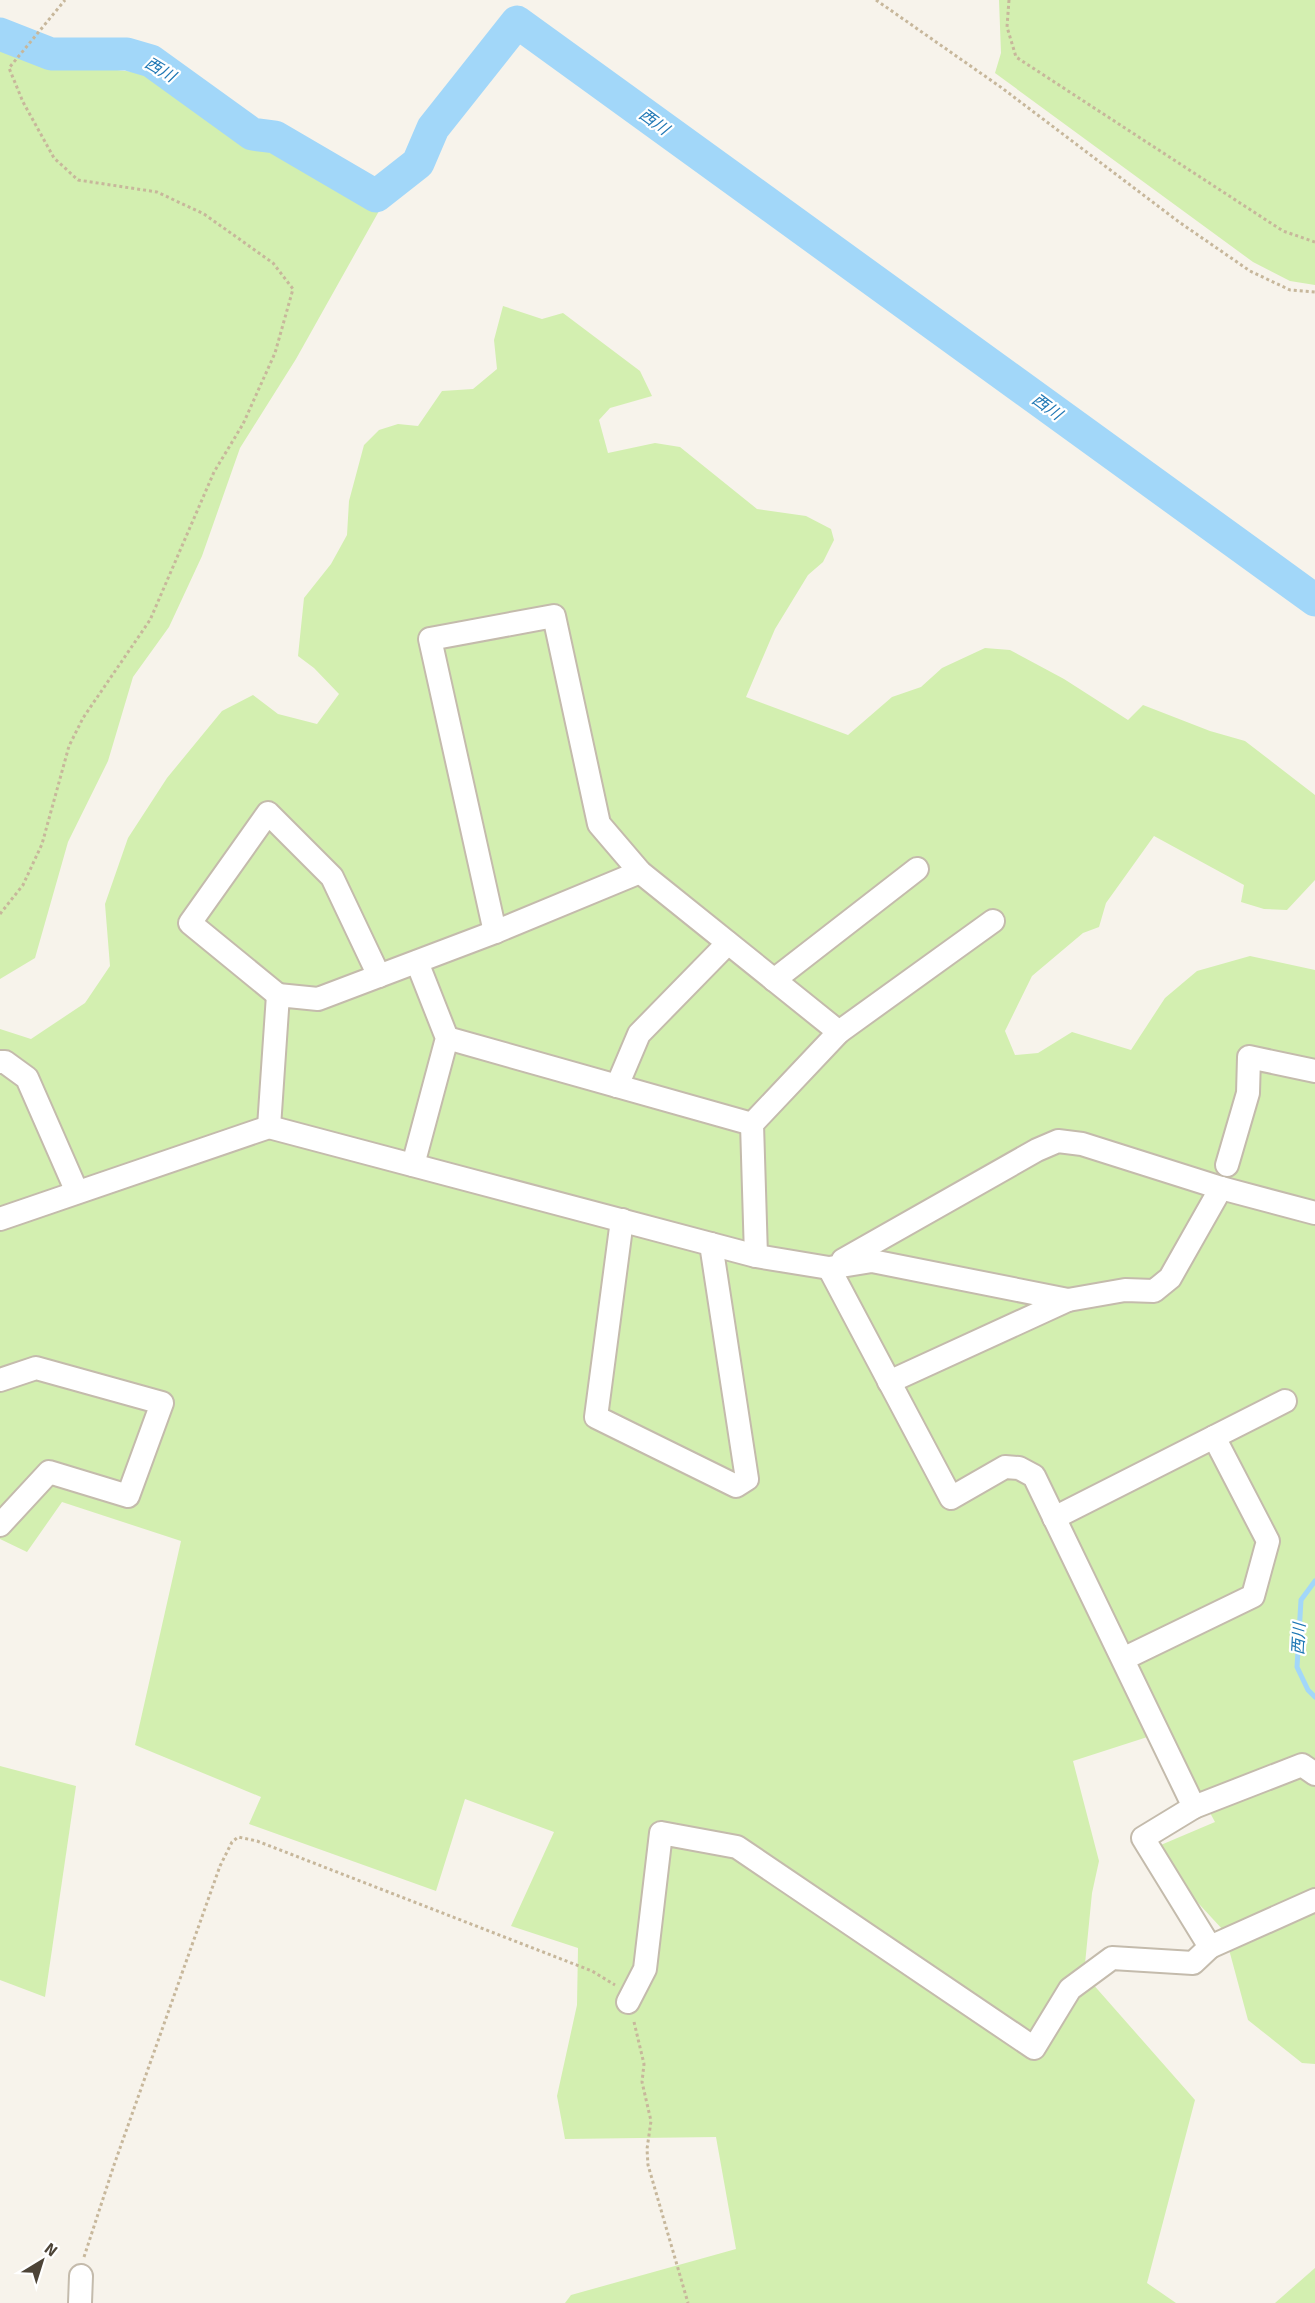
<svg xmlns="http://www.w3.org/2000/svg" width="1315" height="2303" font-family="Signika,'Noto Sans JP',sans-serif">
	<style>
		.green { fill: #d3efb0 }
		.lines { fill: none; stroke-linecap: round; stroke-linejoin: round }
		.stream { stroke: #a2d7f9; stroke-width: 5 }
		.river { stroke: #a2d7f9; stroke-width: 33 }
		.minor-casing { stroke: #c4bbac; stroke-width: 26 }
		.path { stroke: #c7b79b; stroke-width: 3; stroke-dasharray: 3 3; stroke-linecap: butt }
		.minor { stroke: #fff; stroke-width: 22 }
		.labels { text-anchor: middle; dominant-baseline: central; stroke-width: 4.5; stroke-linejoin: round; paint-order: stroke }
		.water-label { font-size: 16px; font-style: italic; fill: #2078b5; stroke: #fff }
	</style>
	<rect width="100%" height="100%" fill="#f7f3eb"/>
	<g class="green">
		<path d="M999,0H1315V285L1290,281L1253,262L995,73L1001,53Z"/>
		<path d="M0,46L39,61L143,73L379,211L296,359L240,448L202,556L169,627L133,677L108,761L68,842L35,958L0,979Z"/>
		<path d="M503,306L542,319L563,313L640,371L652,396L610,408L599,420L608,453L655,443L680,447L757,509L806,516L831,529L834,540L823,562L808,575L775,629L746,697L848,735L892,697L921,687L942,668L985,648L1010,650L1064,679L1128,720L1143,705L1210,731L1245,741L1315,795V880L1287,910L1264,909L1241,902L1244,885L1154,836L1106,903L1099,927L1083,933L1032,976L1005,1031L1015,1055L1038,1053L1072,1032L1131,1050L1165,998L1197,971L1250,956L1315,970V2064L1302,2063L1248,2020L1224,1931L1149,1850L1215,1822L1166,1731L1073,1761L1099,1861L1092,1893L1084,1974L1195,2100L1147,2283L1176,2303H565L571,2295L736,2249L716,2137L565,2139L557,2096L577,2005L578,1948L511,1926L554,1832L465,1799L436,1891L249,1824L261,1797L135,1745L181,1541L62,1502L27,1552L0,1539V1029L31,1039L85,1003L110,966L105,904L128,838L167,778L222,711L253,695L278,714L317,724L339,694L314,668L298,656L304,598L331,564L347,535L349,501L364,445L379,430L398,424L418,426L442,391L473,389L497,369L494,340Z"/>
		<path d="M0,1766L76,1786L45,1997L0,1980Z"/>
		<path d="M1315,2268V2303H1275Z"/>
	</g>
	<g class="lines">
		<path class="stream" d="M1315,1581L1301,1600L1297,1667L1308,1690L1315,1697"/>
		<path class="river" d="M0,34L51,54H127L151,61L252,134L275,137L376,196L418,163L433,128L517,22L1315,600"/>
		<defs>
			<g id="minor">
				<path d="M495,932L430,639L554,616L599,824L640,872L839,1032"/>
				<path d="M774,980L917,869"/>
				<path d="M278,995L190,923L268,813L332,877L379,976"/>
				<path d="M447,1038L752,1124"/>
				<path d="M0,1062H5L27,1078L77,1192"/>
				<path d="M617,1086L639,1034L728,943"/>
				<path d="M269,1127L278,995L318,999L495,932L640,872"/>
				<path d="M413,1165L447,1038L417,962"/>
				<path d="M1227,1165L1248,1093L1249,1057L1315,1071"/>
				<path d="M0,1219L269,1127L756,1256L829,1268L872,1261L1068,1300L1125,1290L1154,1291L1170,1278L1221,1188"/>
				<path d="M622,1220L596,1417L736,1486L747,1479L711,1244"/>
				<path d="M756,1256L752,1124L839,1032L993,921"/>
				<path d="M843,1260L1037,1150L1058,1141L1082,1144L1221,1188L1315,1213"/>
				<path d="M829,1268L951,1498L1005,1467L1019,1468L1034,1476L1194,1807"/>
				<path d="M0,1380L36,1368L162,1403L128,1496L49,1472L0,1525"/>
				<path d="M889,1382L1068,1300"/>
				<path d="M1054,1518L1285,1401"/>
				<path d="M1123,1659L1253,1596L1268,1541L1214,1437"/>
				<path d="M1315,1774L1302,1765L1194,1807L1143,1838L1210,1947L1315,1900"/>
				<path d="M628,2002L645,1969L661,1833L737,1847L1034,2048L1070,1989L1112,1958L1193,1963L1210,1947"/>
				<path d="M80,2303L81,2276"/>
			</g>
		</defs>
		<use href="#minor" class="minor-casing"/>
		<g class="path">
			<path d="M876,0L1002,88L1179,222L1250,271L1290,290L1315,292"/>
			<path d="M1009,0L1007,27L1016,57L1283,231L1315,242"/>
			<path d="M0,914L23,885L42,844L69,746L83,718L150,620L214,472L243,424L275,353L293,289L273,263L204,214L157,192L78,180L54,158L23,102L9,68L65,0"/>
			<path d="M634,2022L644,2064L642,2082L651,2121L647,2149L648,2165L688,2303"/>
			<path d="M84,2257L114,2165L220,1866L232,1842L238,1837L257,1841L592,1971L615,1985"/>
		</g>
		<use href="#minor" class="minor"/>
	</g>
	<g class="labels">
		<g class="water-label">
			<text transform="translate(160 70) rotate(31)">西川</text>
			<text transform="translate(654 122) rotate(36)">西川</text>
			<text transform="translate(1047 407) rotate(36)">西川</text>
			<text transform="translate(1299 1639) rotate(-87)">西川</text>
		</g>
	</g>
	<g transform="translate(42 2261) rotate(38)" stroke="#ffffff" stroke-width="4.5" paint-order="stroke">
	<path d="M0-4.5L10 22L0 15L-10 22Z" fill="#4d4437"/>
	<text y="-9" font-size="16" font-weight="bold" text-anchor="middle" fill="#4d4437">N</text>
	</g>
</svg>
